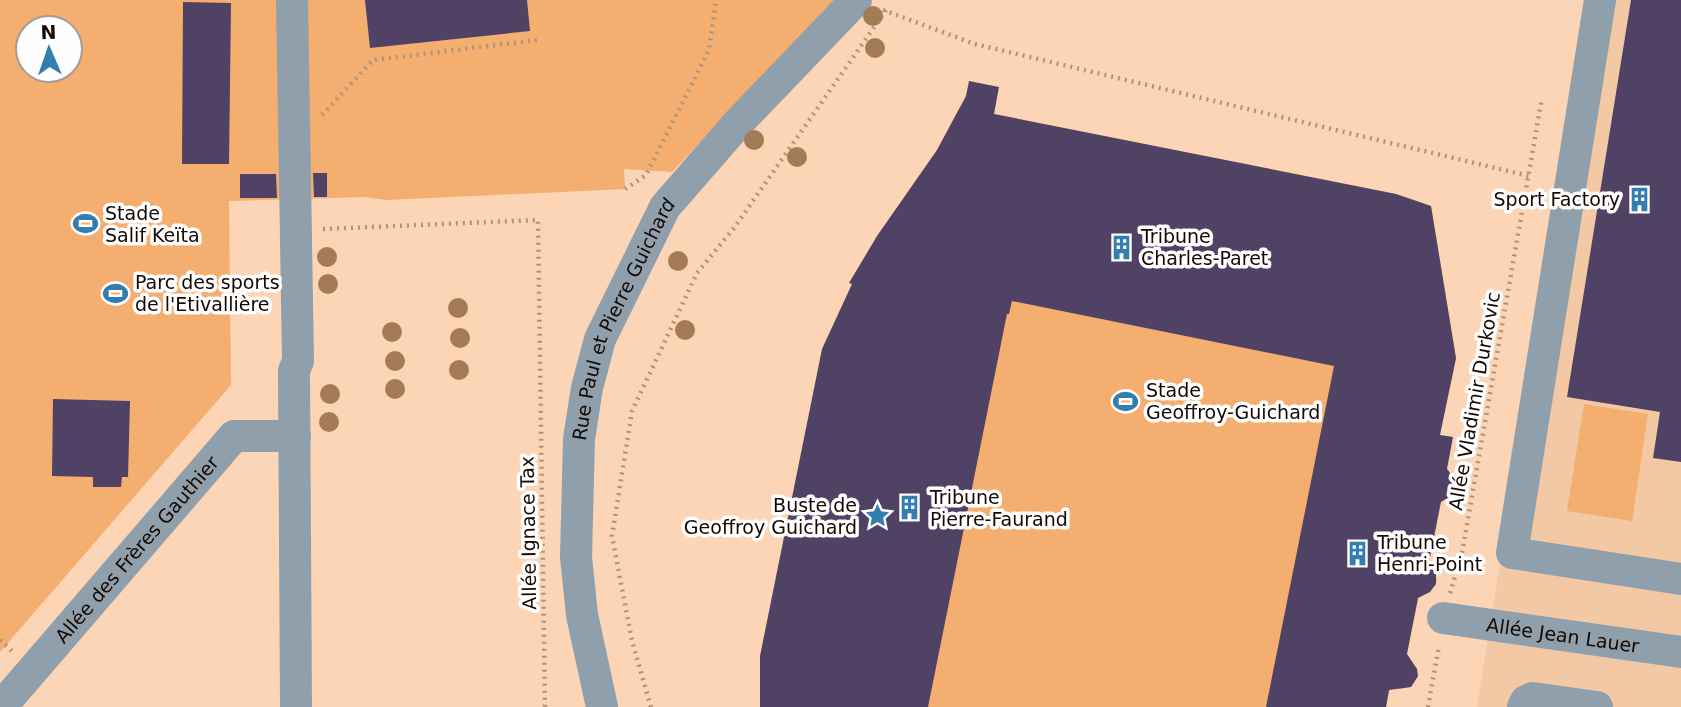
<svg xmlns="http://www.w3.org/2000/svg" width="1681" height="707" font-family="'DejaVu Sans',sans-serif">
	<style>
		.built { fill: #f3c9a5 }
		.green { fill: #f4ae6f; fill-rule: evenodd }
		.building { fill: #504265 }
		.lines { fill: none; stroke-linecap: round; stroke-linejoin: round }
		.path { stroke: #b0937b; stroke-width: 4.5; stroke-dasharray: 2 5; stroke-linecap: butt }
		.minor { stroke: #8f9fac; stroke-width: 32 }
		.tree { fill: #a37c57 }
		.labels { text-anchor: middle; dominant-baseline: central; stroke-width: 7; stroke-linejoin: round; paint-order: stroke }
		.poi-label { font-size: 19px; fill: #140801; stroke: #fefefe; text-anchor: start }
		.street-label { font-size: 19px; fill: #140801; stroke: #fefefe }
	</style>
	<rect width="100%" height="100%" fill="#fbd5b6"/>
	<path class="built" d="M1586,0H1681V707H1477L1567,143Z"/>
	<g class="green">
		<path d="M0,0H836L672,172L624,169L625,189L386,200L365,197L229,201L231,385L0,652ZM28,28H70V70H28Z"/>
		<path d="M960,107L1396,194L1431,206L1456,359L1450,389L1442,387L1433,467C1450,472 1466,480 1449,498L1440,501L1433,544L1419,542L1437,580L1430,592L1419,595L1406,658L1417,668L1418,677L1411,687L1400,689L1390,688L1386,707H760L805,441L823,347L866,255L937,150Z"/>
		<path d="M1584,404L1648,414L1632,521L1567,511Z"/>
	</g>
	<g class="building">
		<path d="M365,0H527L530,31L370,48Z"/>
		<path d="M1631,0H1681V462L1653,458L1660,412L1567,397Z"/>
		<path d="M183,2L231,3L229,164H182Z"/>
		<path d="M969,81L999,87L994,114L1396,194L1431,206L1456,358L1440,435L1453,437L1447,469L1455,479L1456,488L1452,495L1441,502L1429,562L1436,574V584L1430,592L1418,598L1407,654L1417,669L1418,676L1411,687L1389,690L1386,707H1266L1334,366L1012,301L1009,314H1007L928,707H760V656L822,349L852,284L849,283L877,236L937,150L966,96Z"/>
		<path d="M313,173H327V197H314Z"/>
		<path d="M240,174H276L277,198H240Z"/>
		<path d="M53,399L130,401L128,477H122L121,487H93V477L52,476Z"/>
	</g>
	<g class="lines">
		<g class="path">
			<path d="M883,10L975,44L1529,176"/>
			<path d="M322,115L373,60L538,40"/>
			<path d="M625,189L646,175L709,50L716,0"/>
			<path d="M323,229L538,220L545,707"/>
			<path d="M1450,593L1462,553L1542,98"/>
			<path d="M0,640L14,653"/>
			<path d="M651,707L632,641L612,536L632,411L697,273L734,228L886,10"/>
			<path d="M1428,707L1439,646"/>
		</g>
		<g class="minor">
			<path d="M292,0L298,361L294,371L296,707"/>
			<path d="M1600,0L1512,553L1681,579"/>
			<path id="s1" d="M1443,618L1681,652"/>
			<path id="s2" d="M1,707L234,436H295"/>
			<path id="s3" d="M602,707L582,615L576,557L579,439L587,388L600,339L665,207L739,122L856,0"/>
			<path d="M1523,707L1526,701L1533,698L1597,707"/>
		</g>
	</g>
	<g class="tree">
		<circle cx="873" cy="16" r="10"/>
		<circle cx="875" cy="48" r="10"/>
		<circle cx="754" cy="140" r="10"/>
		<circle cx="797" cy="157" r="10"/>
		<circle cx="327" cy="257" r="10"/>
		<circle cx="678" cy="261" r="10"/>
		<circle cx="328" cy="284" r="10"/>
		<circle cx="458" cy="308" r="10"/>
		<circle cx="685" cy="330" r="10"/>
		<circle cx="392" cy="332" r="10"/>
		<circle cx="460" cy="338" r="10"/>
		<circle cx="395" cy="361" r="10"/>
		<circle cx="459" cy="370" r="10"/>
		<circle cx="395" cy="389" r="10"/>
		<circle cx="330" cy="394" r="10"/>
		<circle cx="329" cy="422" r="10"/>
	</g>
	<defs>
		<symbol id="building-bare" viewBox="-9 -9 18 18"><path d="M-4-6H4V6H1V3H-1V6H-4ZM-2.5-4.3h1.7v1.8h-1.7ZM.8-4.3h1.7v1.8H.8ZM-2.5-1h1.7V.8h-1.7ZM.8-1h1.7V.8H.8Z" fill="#337eb1" stroke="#fefefe" stroke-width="2.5" paint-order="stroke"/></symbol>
		<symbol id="stadium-bare" viewBox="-9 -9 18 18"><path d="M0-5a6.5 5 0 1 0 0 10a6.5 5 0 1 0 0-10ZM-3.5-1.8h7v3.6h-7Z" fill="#337eb1" stroke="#fefefe" stroke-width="2.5" paint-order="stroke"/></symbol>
		<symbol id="sight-bare" viewBox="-9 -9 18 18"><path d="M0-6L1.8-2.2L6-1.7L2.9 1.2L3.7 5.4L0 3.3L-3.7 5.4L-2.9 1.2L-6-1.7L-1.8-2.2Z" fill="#337eb1" stroke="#fefefe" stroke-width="2.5" paint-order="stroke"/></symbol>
	</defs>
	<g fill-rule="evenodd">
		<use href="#building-bare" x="1622" y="182" width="35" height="35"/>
		<use href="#stadium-bare" x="68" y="206" width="35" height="35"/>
		<use href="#building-bare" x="1104" y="230" width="35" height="35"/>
		<use href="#stadium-bare" x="98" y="276" width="35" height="35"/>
		<use href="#stadium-bare" x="1108" y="384" width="35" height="35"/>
		<use href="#building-bare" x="892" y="490" width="35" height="35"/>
		<use href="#sight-bare" x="860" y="498" width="35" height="35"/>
		<use href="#building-bare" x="1340" y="536" width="35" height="35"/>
	</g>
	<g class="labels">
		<g class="poi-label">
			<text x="1620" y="199" text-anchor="end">Sport Factory</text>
			<text x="105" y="213">Stade<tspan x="105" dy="22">Salif Keïta</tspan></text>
			<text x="1141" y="236">Tribune<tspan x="1141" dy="22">Charles-Paret</tspan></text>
			<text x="135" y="282">Parc des sports<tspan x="135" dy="22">de l'Etivallière</tspan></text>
			<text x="1146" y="390">Stade<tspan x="1146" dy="22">Geoffroy-Guichard</tspan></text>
			<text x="930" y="497">Tribune<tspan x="930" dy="22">Pierre-Faurand</tspan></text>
			<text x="857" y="505" text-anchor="end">Buste de<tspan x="857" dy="22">Geoffroy Guichard</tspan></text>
			<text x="1377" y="542">Tribune<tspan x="1377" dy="22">Henri-Point</tspan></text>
		</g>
		<g class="street-label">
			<text stroke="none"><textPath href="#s3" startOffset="399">Rue Paul et Pierre Guichard</textPath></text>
			<text transform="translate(1474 401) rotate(-80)">Allée Vladimir Durkovic</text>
			<text transform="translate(528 533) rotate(-91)">Allée Ignace Tax</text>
			<text stroke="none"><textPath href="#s2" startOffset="208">Allée des Frères Gauthier</textPath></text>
			<text stroke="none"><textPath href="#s1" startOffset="121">Allée Jean Lauer</textPath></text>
		</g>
	</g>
	<g transform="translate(49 49) rotate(358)"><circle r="33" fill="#fefefe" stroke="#a09c99" stroke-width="2"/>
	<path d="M0-5L12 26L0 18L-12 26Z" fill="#337eb1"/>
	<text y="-10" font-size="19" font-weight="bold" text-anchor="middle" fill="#140801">N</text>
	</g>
</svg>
